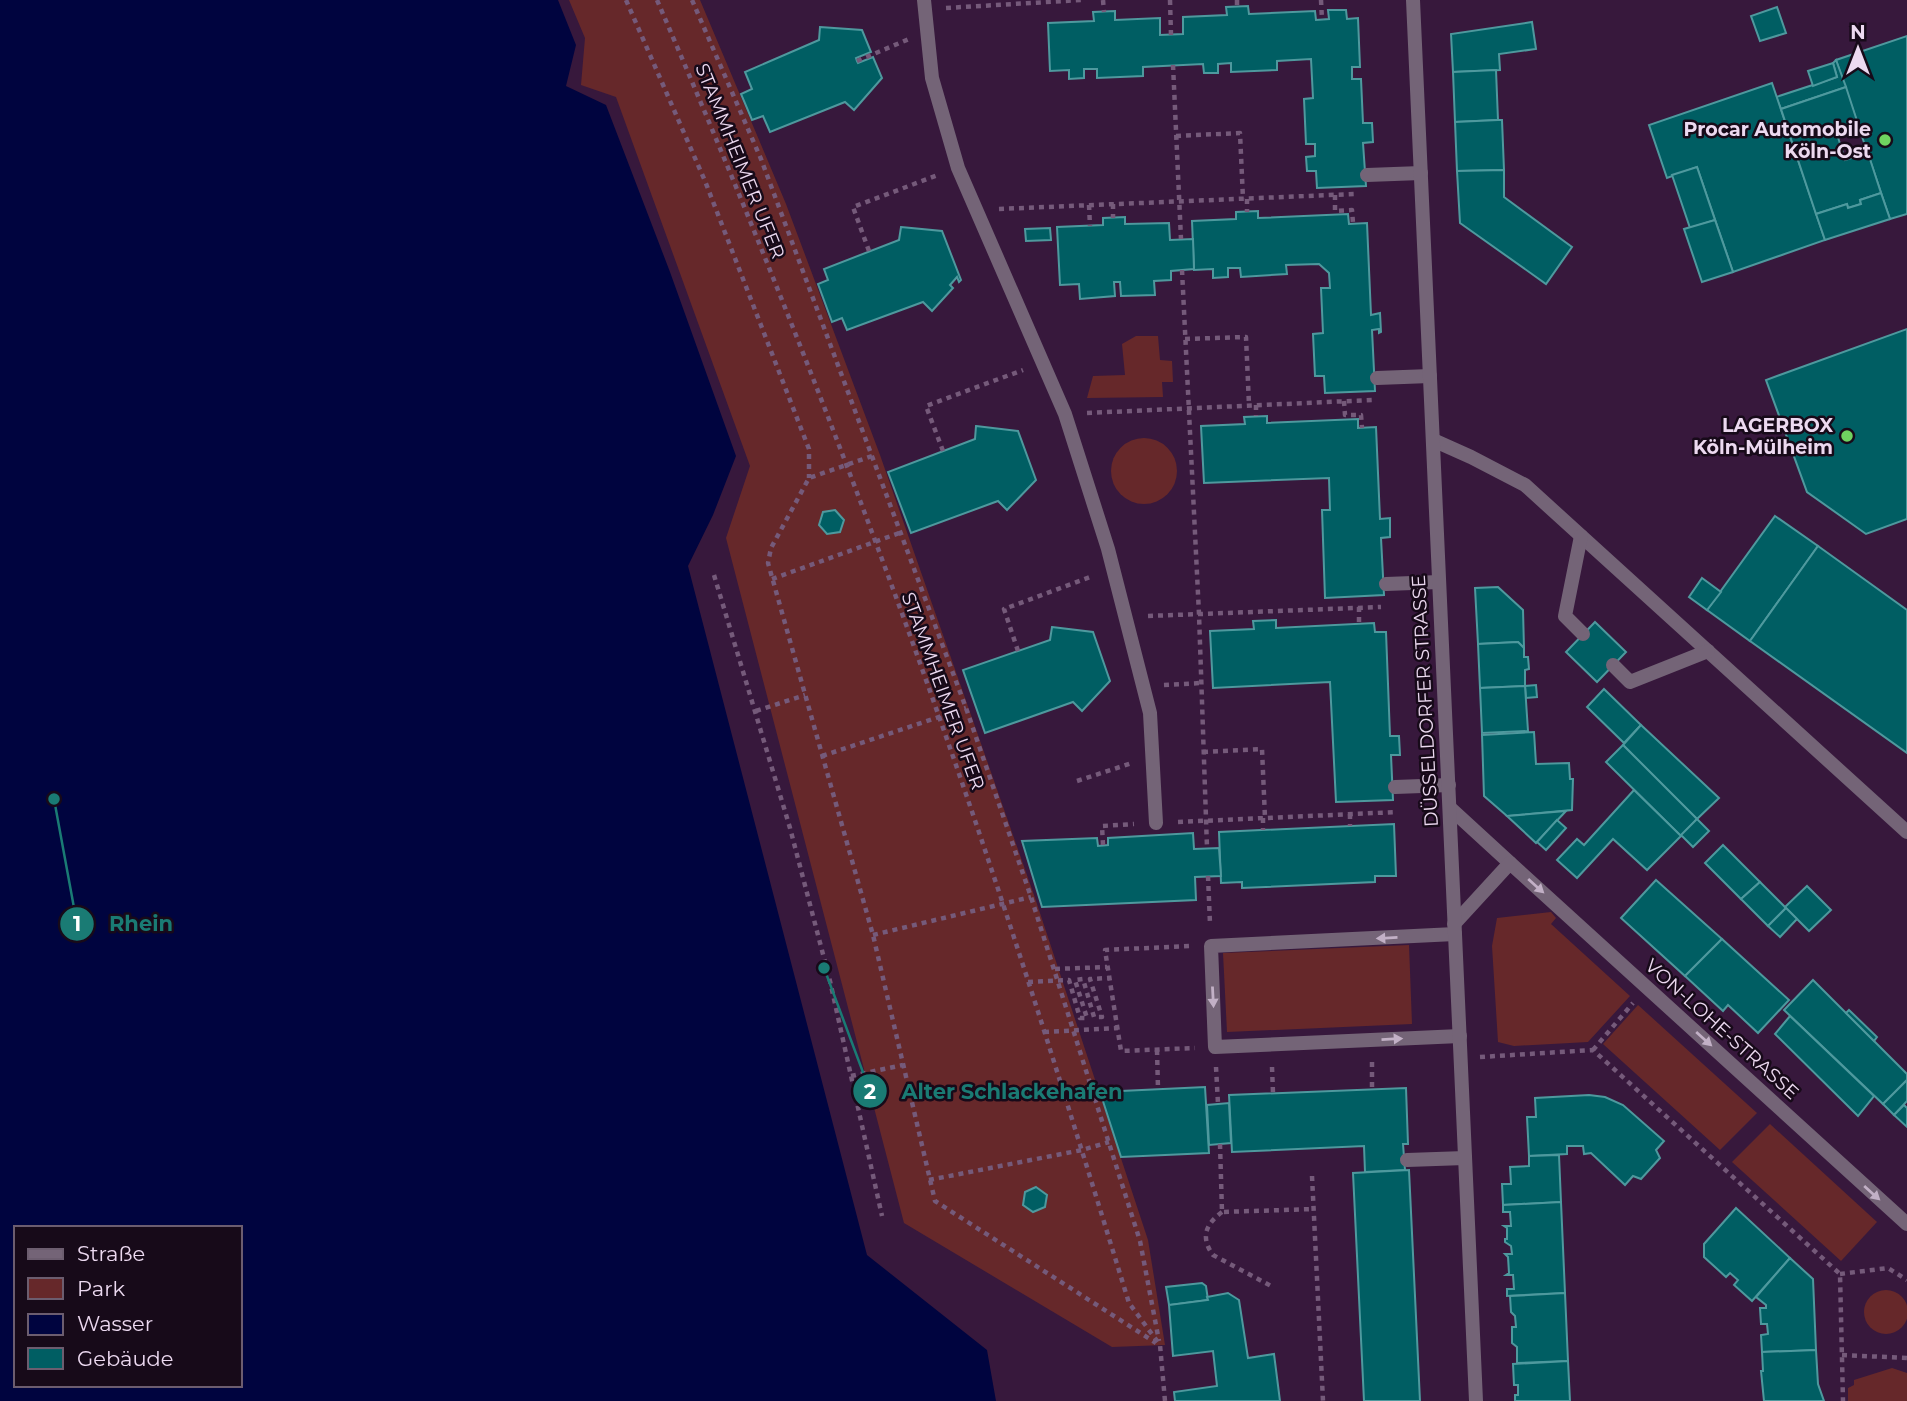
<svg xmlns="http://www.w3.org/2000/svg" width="1907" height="1401" font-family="Montserrat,sans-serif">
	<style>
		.green { fill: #66282a }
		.water { fill: #00043f; fill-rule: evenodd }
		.building { fill: #005e63; stroke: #4e999e; stroke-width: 2 }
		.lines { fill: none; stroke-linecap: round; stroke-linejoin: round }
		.path { stroke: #755a7a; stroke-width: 4.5; stroke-dasharray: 5 5; stroke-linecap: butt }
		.service { stroke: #746477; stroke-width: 14 }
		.minor { stroke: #746477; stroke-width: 14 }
		.tertiary { stroke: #746477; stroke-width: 14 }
		.oneway { fill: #c2b0c6 }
		.poi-dot { fill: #6fd360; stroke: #170a19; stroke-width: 2.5 }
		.labels { text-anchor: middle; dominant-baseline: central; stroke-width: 5; stroke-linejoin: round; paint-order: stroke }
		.poi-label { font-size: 19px; font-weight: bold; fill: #ecd9f0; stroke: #170a19; text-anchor: end }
		.street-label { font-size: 19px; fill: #ecd9f0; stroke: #170a19 }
		.leader { fill: none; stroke: #1a7b74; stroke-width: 2.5 }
		.callout-dot { fill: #1a7b74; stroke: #170a19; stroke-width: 2.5 }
		.mark-label { font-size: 21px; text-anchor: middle; font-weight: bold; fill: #fff }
		.callout-label { font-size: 21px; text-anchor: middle; font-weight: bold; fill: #1a7b74; stroke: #170a19; stroke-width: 5; stroke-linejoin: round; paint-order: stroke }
	</style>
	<rect width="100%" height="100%" fill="#37183c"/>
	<g class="green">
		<path d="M569,0H700L786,204L880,455L1035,898L1148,1240L1165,1345L1112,1347L904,1223L726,538L750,466L616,97L581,85L585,38Z"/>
		<path d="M1136,336H1158L1160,360L1172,361L1173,382H1162L1163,397L1087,398L1093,376L1125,375L1122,344Z"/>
		<circle cx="1144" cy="471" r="33"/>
		<path d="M1551,912L1556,918L1551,924L1630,996L1588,1042L1514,1046L1498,1042L1492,946L1497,918Z"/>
		<path d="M1409,945L1412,1024L1227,1032L1223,953Z"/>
		<path d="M1638,1005L1757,1113L1720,1150L1603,1044Z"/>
		<path d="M1770,1124L1877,1222L1841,1261L1732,1162Z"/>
		<circle cx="1886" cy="1312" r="22"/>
		<path d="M1892,1368L1907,1373V1401H1848V1388L1854,1385V1380Z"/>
	</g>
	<path class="water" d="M0,0H558L576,45L566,86L606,105L670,272L736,456L713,515L688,566L867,1255L987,1350L996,1401H0ZM16,1228H240V1385H16Z"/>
	<g class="building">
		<path d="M1248,6L1249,14L1315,11L1316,20L1329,19L1328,10H1346L1347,19L1358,18L1360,67H1352V79H1361L1363,123H1372L1373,142L1363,143L1366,186L1317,188L1316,171H1307L1306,157L1315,156V144H1306L1304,99L1313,98L1311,59L1277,61V70L1231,72V63L1218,64V73H1204L1203,64L1143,67V76L1097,78V69H1084V78L1069,79V70L1050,71L1048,23L1094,21L1093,12L1115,11V20L1160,18V35L1183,34V17L1227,15L1226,7Z"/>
		<path d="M1777,7L1786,33L1760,41L1751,16Z"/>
		<path d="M1532,22L1536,49L1499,54L1500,70L1453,72L1451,34Z"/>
		<path d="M820,27L862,30L871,52L856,58L857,61L858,63L873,57L882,78L854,110L845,102L770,132L763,116L752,120L741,94L752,89L745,72L819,40Z"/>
		<path d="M1907,36V214L1890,219L1836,60Z"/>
		<path d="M1836,60L1846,87L1781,109L1776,97L1837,77L1833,63Z"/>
		<path d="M1833,63L1837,77L1813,86L1808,71Z"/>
		<path d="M1496,70L1498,120L1455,122L1453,72Z"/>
		<path d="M1772,83L1825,240L1733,272L1697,167L1667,178L1649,125Z"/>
		<path d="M1846,87L1859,127L1837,134L1845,160L1868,153L1881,193L1860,200L1861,204L1848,208L1847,204L1816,214L1781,109Z"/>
		<path d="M1498,120H1502L1504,170L1457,171L1455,122Z"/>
		<path d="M1697,167L1715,220L1690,228L1672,175Z"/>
		<path d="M1504,170V197L1572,247L1546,284L1460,223L1457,171Z"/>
		<path d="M1881,193L1890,219L1825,240L1816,214L1847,204L1848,208L1861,204L1860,200Z"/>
		<path d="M1258,211V218L1348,214L1349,224L1367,223L1371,315L1380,313L1381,332L1379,333V329L1372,330L1375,391L1325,393L1324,376H1315L1313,334L1323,333L1321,288H1330L1329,273L1319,264L1286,265L1287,274L1241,277L1240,268H1228V277L1213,278V269L1194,270L1192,221L1236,219V212Z"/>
		<path d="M1125,217V224L1169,223L1170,240L1193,239L1194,269L1171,271V280L1154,281L1155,295L1121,296L1120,282H1114L1115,296L1080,299L1079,284L1060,285L1057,227L1103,225V218Z"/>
		<path d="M1715,220L1733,272L1702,282L1684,229Z"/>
		<path d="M901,227L942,231L961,280L959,282L957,277L950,285L953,288L932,311L923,302L847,330L842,318L832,322L818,284L828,280L824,269L899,240Z"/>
		<path d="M1050,228L1051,240L1026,241L1025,229Z"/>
		<path d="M1907,329V519L1866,534L1807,492L1766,380Z"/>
		<path d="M1267,416V423L1358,419V428L1376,427L1380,519L1390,518V537L1381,538L1384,595L1325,598L1322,510H1330L1329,478L1204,483L1201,426L1245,424L1244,417Z"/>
		<path d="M976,426L1018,431L1036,480L1007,510L998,501L911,533L888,472L975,439Z"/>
		<path d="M835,510L844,520L840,532L827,534L819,525L823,512Z"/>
		<path d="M1775,516L1818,546L1750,641L1707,610Z"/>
		<path d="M1818,546L1907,610V753L1750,641Z"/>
		<path d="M1702,578L1721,592L1707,610L1689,597Z"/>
		<path d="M1498,587L1523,610L1524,648L1518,642L1478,644L1475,588Z"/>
		<path d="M1276,620V628L1374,623L1375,632H1386L1390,736H1399L1400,755H1391L1393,800L1336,802L1330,682L1213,688L1210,631L1254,629L1253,621Z"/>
		<path d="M1595,622L1626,652L1597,682L1566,652Z"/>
		<path d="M1052,627L1093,632L1110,681L1082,711L1073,702L985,733L963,670L1050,640Z"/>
		<path d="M1518,642L1524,648V657H1528L1529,669L1525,670V686L1480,688L1478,644Z"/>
		<path d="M1536,685L1537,697L1526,698L1525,686Z"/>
		<path d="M1525,686L1528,731L1482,733L1480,688Z"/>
		<path d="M1604,689L1641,725L1624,743L1587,707Z"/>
		<path d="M1641,725L1719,798L1697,819L1623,745Z"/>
		<path d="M1534,732L1536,764L1569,763L1570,779H1573L1572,810L1507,816L1484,796L1482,735Z"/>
		<path d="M1623,745L1697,819L1681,836L1606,762Z"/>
		<path d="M1634,790L1681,836L1647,870L1613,839L1577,878L1557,860L1577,839L1584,845Z"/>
		<path d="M1566,811L1536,843L1507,816Z"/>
		<path d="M1697,819L1709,831L1693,847L1681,835Z"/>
		<path d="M1557,820L1566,828L1546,850L1537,842Z"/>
		<path d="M1394,824L1396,876H1375V882L1242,888V882L1221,883L1219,832Z"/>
		<path d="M1193,833L1194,849L1219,848L1221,876L1195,877L1196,900L1042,907L1022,841L1097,838L1098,846L1108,845V838Z"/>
		<path d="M1723,845L1760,882L1741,899L1705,863Z"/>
		<path d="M1656,880L1722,939L1685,976L1621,918Z"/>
		<path d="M1760,882L1786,908L1768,926L1741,899Z"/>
		<path d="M1807,886L1831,910L1809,931L1785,907Z"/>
		<path d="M1786,908L1797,919L1780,937L1768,926Z"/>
		<path d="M1722,939L1789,1000L1758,1033L1728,1005L1723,1011L1685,976Z"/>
		<path d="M1813,980L1907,1074V1080L1883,1104L1784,1010Z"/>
		<path d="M1849,1010L1877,1037L1874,1041L1846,1013Z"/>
		<path d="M1790,1016L1874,1096L1858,1116L1775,1034Z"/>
		<path d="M1907,1080V1101L1894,1115L1883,1104Z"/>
		<path d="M1205,1087L1209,1153L1121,1157L1100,1092Z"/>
		<path d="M1406,1088L1408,1144H1403L1405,1170L1365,1172L1364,1146L1232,1152L1229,1095Z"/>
		<path d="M1589,1095L1605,1097L1623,1105L1664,1141L1656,1150L1660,1158L1641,1179L1633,1176L1625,1185L1591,1153L1584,1154L1583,1146H1567V1154L1529,1156L1527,1117H1536L1535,1098Z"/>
		<path d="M1229,1103L1231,1143L1209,1145L1207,1105Z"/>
		<path d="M1904,1105L1907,1108V1127L1894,1115Z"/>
		<path d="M1559,1155L1561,1202L1503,1205L1502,1184H1511L1510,1167L1529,1166V1156Z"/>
		<path d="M1409,1170L1420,1401H1364L1353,1173Z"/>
		<path d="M1036,1187L1047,1195L1045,1207L1033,1212L1023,1205L1025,1192Z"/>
		<path d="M1561,1202L1565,1293L1507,1296V1289H1514L1513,1275H1506L1509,1273L1508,1257L1505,1254H1512L1511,1246L1505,1242V1239H1507V1228L1504,1226H1511L1510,1212H1503V1205Z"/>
		<path d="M1736,1208L1790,1258L1752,1301L1734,1285L1738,1280L1730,1273L1726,1277L1704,1257V1244Z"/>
		<path d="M1790,1258L1813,1279L1816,1350L1762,1352L1761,1335L1768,1334L1767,1324H1761L1760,1308H1766V1305L1756,1297Z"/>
		<path d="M1202,1283L1206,1286L1208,1300L1169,1305L1166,1287Z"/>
		<path d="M1228,1293L1239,1300L1248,1358L1274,1354L1280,1401H1175L1174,1392L1217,1386L1213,1351L1173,1356L1169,1305L1208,1300L1207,1297Z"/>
		<path d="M1565,1293L1568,1361L1517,1363V1347L1512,1343V1327H1516L1515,1316L1511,1312L1510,1296Z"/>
		<path d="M1816,1350L1818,1384L1824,1401H1764L1761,1371H1763L1762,1352Z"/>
		<path d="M1568,1361L1570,1401H1515V1395H1518V1385H1514L1513,1364Z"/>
	</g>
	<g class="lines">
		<g class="path">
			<path d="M626,0L705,181L809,449V478"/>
			<path d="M657,0C785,296 902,598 1003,904C1047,1037 1088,1170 1129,1303L1160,1345L1165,1401"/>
			<path d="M692,0L761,159L966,708L1031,897L1140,1241L1159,1341"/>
			<path d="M1103,0L1104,12"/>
			<path d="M1170,0L1171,35"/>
			<path d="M1237,0V7"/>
			<path d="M1321,0L1322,20"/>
			<path d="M946,8L1081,0"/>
			<path d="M857,61L909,39"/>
			<path d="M1173,65L1181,239"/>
			<path d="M1176,136L1240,133L1243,199"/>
			<path d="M1335,195V211L1352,210L1353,223"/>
			<path d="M1247,199V212"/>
			<path d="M1113,204V218"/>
			<path d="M1089,205L1090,226"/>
			<path d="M999,209L1354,194"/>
			<path d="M869,251L853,207L938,175"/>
			<path d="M1182,270L1199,614L1207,848"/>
			<path d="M1185,339L1246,337L1249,405"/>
			<path d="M1344,401L1345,415H1361L1362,428"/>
			<path d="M1256,405V416"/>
			<path d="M1087,413L1372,400"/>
			<path d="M943,451L926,406L1023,370"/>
			<path d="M872,456L809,478L771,548L768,563L873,935L935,1201L1156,1343"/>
			<path d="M714,575L790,828L830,981L882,1216"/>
			<path d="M772,579L902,532"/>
			<path d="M1359,607V623"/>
			<path d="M1148,616L1381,607"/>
			<path d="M1018,651L1004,609L1093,576"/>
			<path d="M1164,685L1201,683"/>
			<path d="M756,711L805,695"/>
			<path d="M1203,752L1262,749L1265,818"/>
			<path d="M822,756L966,708"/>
			<path d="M1077,781L1132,763"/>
			<path d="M1350,814V826"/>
			<path d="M1263,818V830"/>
			<path d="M1178,822L1397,812"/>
			<path d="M1103,845L1102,826L1134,824"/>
			<path d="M1208,876L1210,924"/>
			<path d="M873,935L1031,897"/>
			<path d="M1189,946L1105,950L1121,1051L1195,1048"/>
			<path d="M1055,969L1107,967"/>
			<path d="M1028,982L1069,980L1080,1018H1087L1075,980L1083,979L1094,1017H1102L1090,979L1109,978"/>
			<path d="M1044,1032L1118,1028"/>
			<path d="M1157,1050L1158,1089"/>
			<path d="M1593,1050L1633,1003"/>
			<path d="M1480,1057L1593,1050L1840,1274L1843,1401"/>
			<path d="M1372,1062V1089"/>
			<path d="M1216,1067L1218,1104"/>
			<path d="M1272,1067L1273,1093"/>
			<path d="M851,1076L903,1065"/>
			<path d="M1220,1144L1222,1212L1314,1209"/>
			<path d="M1312,1176L1323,1401"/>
			<path d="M929,1180L1082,1150L1109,1142"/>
			<path d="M1222,1212C1206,1224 1200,1237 1213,1255L1273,1287"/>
			<path d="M1840,1274L1888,1268L1907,1280"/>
			<path d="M1842,1355L1907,1358"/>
		</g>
		<g class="service">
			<path d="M924,0L932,78L958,168L1065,414L1108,549L1150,713L1156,823"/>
			<path d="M1367,175L1421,173"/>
			<path d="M1377,378L1430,376"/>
			<path d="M1433,440L1471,457L1525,485L1907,832"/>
			<path d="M1581,536L1565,616L1583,634"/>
			<path d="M1386,584L1439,582"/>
			<path d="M1613,665L1630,682L1708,651"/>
			<path d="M1395,787L1449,785"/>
			<path d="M1407,1160L1465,1158"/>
		</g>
		<g class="minor">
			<path d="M1450,808L1510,863"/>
			<path d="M1454,924L1510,863L1907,1224"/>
			<path d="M1455,934L1211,946L1215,1047L1460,1036"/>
		</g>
		<path class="tertiary" d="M1413,0L1476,1401"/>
	</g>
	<defs><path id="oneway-solid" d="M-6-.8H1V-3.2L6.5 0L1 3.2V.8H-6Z" transform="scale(1.75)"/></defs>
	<g class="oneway">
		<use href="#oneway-solid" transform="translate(1536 886) rotate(42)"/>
		<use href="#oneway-solid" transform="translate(1387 938) rotate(177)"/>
		<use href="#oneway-solid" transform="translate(1213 997) rotate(87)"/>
		<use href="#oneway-solid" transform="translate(1392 1039) rotate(-3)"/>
		<use href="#oneway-solid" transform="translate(1704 1039) rotate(42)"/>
		<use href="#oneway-solid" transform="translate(1872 1193) rotate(42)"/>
	</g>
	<g class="poi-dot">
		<circle cx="1885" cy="140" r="7"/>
		<circle cx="1847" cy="436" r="7"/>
	</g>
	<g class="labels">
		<g class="poi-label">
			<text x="1871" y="129">Procar Automobile<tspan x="1871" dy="22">Köln-Ost</tspan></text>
			<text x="1833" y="425">LAGERBOX<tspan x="1833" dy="22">Köln-Mülheim</tspan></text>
		</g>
		<g class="street-label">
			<text transform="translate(740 161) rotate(68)">STAMMHEIMER UFER</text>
			<text transform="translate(943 691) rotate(70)">STAMMHEIMER UFER</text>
			<text transform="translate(1425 701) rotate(-93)">DÜSSELDORFER STRASSE</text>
			<text transform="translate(1722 1029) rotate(42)">VON-LOHE-STRASSE</text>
		</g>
	</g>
	<path class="leader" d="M54 799L77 924M824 968L870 1091"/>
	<g class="callout-dot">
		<circle cx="54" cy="799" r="7"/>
		<circle cx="824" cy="968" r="7"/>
		<circle cx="77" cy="924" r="18"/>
		<circle cx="870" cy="1091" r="18"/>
	</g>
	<g class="mark-label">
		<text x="77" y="931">1</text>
		<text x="870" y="1099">2</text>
	</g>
	<g class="callout-label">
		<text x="141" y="931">Rhein</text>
		<text x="1012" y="1099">Alter Schlackehafen</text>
	</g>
	<rect x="14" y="1226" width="228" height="161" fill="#170a19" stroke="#6c5d6f" stroke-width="2"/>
	<rect x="28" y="1249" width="35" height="10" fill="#746477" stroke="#6c5d6f" stroke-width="2"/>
	<text x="77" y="1261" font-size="21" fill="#ecd9f0">Straße</text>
	<rect x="28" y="1278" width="35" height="21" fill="#66282a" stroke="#6c5d6f" stroke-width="2"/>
	<text x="77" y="1296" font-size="21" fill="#ecd9f0">Park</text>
	<rect x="28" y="1314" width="35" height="21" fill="#00043f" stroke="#6c5d6f" stroke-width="2"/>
	<text x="77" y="1331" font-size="21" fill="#ecd9f0">Wasser</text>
	<rect x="28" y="1348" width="35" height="21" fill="#005e63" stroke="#6c5d6f" stroke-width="2"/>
	<text x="77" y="1366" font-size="21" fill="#ecd9f0">Gebäude</text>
	<g transform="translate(1858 49)" stroke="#170a19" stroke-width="5" paint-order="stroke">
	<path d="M0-5L12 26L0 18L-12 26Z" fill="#ecd9f0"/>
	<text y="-10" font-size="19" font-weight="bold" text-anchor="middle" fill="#ecd9f0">N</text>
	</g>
</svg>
